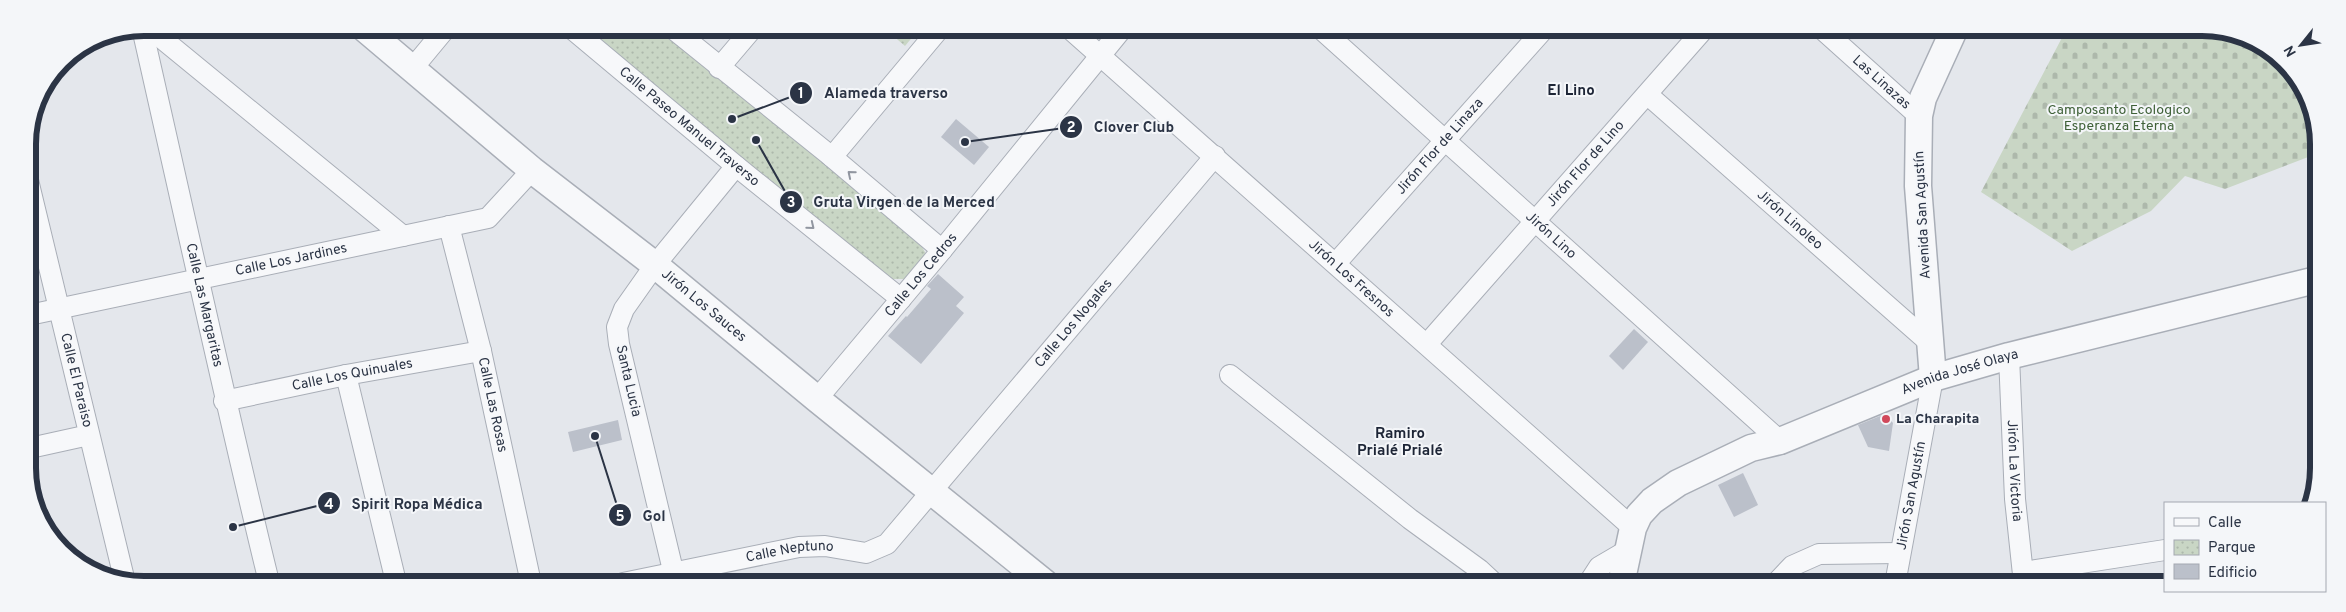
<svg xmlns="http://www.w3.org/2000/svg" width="2346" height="612" font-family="Overpass,sans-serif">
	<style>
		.cemetery { fill: url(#cemetery-stones) }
		.park { fill: url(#park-dots) }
		.building { fill: #bbc0ca }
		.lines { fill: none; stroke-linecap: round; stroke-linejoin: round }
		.minor-casing { stroke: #a9aeb7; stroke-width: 22 }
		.tertiary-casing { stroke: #a9aeb7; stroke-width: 29 }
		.minor { stroke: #f7f8fa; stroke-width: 20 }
		.tertiary { stroke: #f7f8fa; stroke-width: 26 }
		.oneway { stroke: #9196a0 }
		.poi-dot { fill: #d1495b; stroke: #f4f6f9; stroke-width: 2 }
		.labels { text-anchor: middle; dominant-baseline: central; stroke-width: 4; stroke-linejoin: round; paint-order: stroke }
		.street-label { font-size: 14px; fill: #2b3445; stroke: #f4f6f9 }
		.park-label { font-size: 14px; fill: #3f6138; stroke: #f4f6f9 }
		.poi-label { font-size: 14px; font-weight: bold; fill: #2b3445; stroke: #f4f6f9; text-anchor: start }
		.neighbourhood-label { font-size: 15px; font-weight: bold; fill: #1d2536; stroke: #f4f6f9 }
		.rim { fill: none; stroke: #2b3445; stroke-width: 6 }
		.leader { fill: none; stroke: #2b3445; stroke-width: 2 }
		.callout-dot { fill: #2b3445; stroke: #f4f6f9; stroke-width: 2 }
		.mark-label { font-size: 15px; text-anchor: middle; font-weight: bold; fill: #fff }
		.callout-label { font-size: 15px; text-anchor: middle; font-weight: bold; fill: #2b3445; stroke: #f4f6f9; stroke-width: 4; stroke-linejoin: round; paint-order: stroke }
	</style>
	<defs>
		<pattern id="cemetery-stones" width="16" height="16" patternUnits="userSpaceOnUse" patternTransform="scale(1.25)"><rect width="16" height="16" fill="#c9d6c5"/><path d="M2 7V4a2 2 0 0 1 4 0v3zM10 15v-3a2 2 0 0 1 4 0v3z" fill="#adb8ab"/></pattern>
		<pattern id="park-dots" width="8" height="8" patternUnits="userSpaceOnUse" patternTransform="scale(1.25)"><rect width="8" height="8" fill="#c9d6c5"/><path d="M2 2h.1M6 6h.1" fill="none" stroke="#adb8ab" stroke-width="1.8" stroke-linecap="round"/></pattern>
	</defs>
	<rect width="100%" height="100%" fill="#e4e7ec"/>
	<path class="cemetery" d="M2066,30H2225L2285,62L2316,122V154L2225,189L2185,176L2151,211L2072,251L1981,192Z"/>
	<g class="park">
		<path d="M582,28H662L917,238L926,254L906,279H887Z"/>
		<path d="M884,28H920L905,46Z"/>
	</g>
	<g class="building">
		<path d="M956,119L989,147L974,165L941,137Z"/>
		<path d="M938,274L964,297L956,306L964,313L921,364L888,336L906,316L907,317L931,289L927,286Z"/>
		<path d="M1634,329L1648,342L1623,370L1609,356Z"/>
		<path d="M1885,414L1893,423L1889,451L1868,447L1858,425Z"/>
		<path d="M618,420L622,440L573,452L568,432Z"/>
		<path d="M1743,473L1758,505L1734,517L1718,485Z"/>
	</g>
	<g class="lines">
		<defs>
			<g id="minor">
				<path id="s1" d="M142,28C184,213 224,398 269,582"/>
				<path d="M149,28L403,236"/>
				<path id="s2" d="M571,28L736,166L901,299"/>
				<path d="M672,28L832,157L942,250"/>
				<path id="s3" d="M1070,29L1633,528"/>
				<path id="s4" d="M1321,29L1780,441"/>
				<path id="s5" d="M1822,29L1919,116"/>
				<path d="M719,68L753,28"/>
				<path d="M412,69L446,28"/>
				<path id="s6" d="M1648,95L1931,344"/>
				<path d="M832,157L940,28"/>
				<path id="s7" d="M28,180L125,582"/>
				<path id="s8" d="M449,226L481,351L531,583"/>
				<path id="s9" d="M1336,263L1544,29"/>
				<path id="s10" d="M29,315L488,218L532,170"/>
				<path id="s11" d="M1427,344L1704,29"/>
				<path id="s12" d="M2009,356L2015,499L2024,584"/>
				<path d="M346,375L396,582"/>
				<path d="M1230,375L1410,519L1480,570L1495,584"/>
				<path id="s13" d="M817,399L942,250L1122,29"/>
				<path id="s14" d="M224,401L346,375L481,351"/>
				<path d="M30,448L89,435"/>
				<path d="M2023,572L2165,550"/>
				<path id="s15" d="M623,583L799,547L825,546L866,553L887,544L1215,156"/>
				<path d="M676,583L619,344L617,327L624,309L655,265L736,166"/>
				<path d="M1588,584L1599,567L1628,550"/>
				<path d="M1775,584L1792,566L1819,554L1899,553"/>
				<path id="s16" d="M1895,584L1933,378"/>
			</g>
			<g id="tertiary">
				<path id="s17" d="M364,28L532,170L655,265L817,399L1045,583"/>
				<path d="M1933,378L1918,186L1919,116L1923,98L1954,30"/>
				<path id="s18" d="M1621,584L1633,528L1639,515L1652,501L1678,483L1751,448L1780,441L1933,378L2009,356L2316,280"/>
			</g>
		</defs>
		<use href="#minor" class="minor-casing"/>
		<use href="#tertiary" class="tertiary-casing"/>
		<use href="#minor" class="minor"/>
		<use href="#tertiary" class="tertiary"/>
	</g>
	<defs><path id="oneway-chevron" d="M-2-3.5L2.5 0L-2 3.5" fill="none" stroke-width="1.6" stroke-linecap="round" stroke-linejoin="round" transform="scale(1.25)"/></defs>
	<g class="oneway">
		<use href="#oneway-chevron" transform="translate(851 174) rotate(-140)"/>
		<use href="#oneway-chevron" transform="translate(811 226) rotate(39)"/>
	</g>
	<circle class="poi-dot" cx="1886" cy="419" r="5"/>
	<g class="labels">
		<g class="street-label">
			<text stroke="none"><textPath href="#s5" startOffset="80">Las Linazas</textPath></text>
			<text stroke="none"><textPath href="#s2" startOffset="154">Calle Paseo Manuel Traverso</textPath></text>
			<text stroke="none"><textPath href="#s9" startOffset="156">Jirón Flor de Linaza</textPath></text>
			<text stroke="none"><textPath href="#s11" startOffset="240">Jirón Flor de Lino</textPath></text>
			<text transform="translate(1923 215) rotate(-93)">Avenida San Agustín</text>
			<text stroke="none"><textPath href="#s6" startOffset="189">Jirón Linoleo</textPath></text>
			<text stroke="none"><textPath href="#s4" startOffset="309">Jirón Lino</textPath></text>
			<text stroke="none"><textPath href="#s10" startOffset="268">Calle Los Jardines</textPath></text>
			<text stroke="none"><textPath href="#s13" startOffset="162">Calle Los Cedros</textPath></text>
			<text stroke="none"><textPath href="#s3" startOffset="376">Jirón Los Fresnos</textPath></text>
			<text stroke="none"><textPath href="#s1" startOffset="284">Calle Las Margaritas</textPath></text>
			<text stroke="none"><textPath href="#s17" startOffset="439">Jirón Los Sauces</textPath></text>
			<text stroke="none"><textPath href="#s15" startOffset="559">Calle Los Nogales</textPath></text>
			<text stroke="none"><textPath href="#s18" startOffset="426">Avenida José Olaya</textPath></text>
			<text stroke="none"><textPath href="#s14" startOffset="131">Calle Los Quinuales</textPath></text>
			<text stroke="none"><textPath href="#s7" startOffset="206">Calle El Paraiso</textPath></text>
			<text transform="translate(628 381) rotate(77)">Santa Lucia</text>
			<text stroke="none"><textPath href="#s8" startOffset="184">Calle Las Rosas</textPath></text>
			<text stroke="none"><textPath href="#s12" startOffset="115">Jirón La Victoria</textPath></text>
			<text stroke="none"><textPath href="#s16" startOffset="90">Jirón San Agustín</textPath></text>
			<text stroke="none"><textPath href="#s15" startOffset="170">Calle Neptuno</textPath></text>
		</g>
		<g class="park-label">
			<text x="2119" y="110">Camposanto Ecologico<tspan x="2119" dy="16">Esperanza Eterna</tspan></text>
		</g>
		<g class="poi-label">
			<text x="1896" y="419">La Charapita</text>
		</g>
		<g class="neighbourhood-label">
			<text x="1571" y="91">El Lino</text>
			<text x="1400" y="434">Ramiro<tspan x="1400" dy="17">Prialé Prialé</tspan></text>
		</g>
	</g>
	<path d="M0 0H2346V612H0ZM144 36H2202A108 108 0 0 1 2310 144V468A108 108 0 0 1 2202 576H144A108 108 0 0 1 36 468V144A108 108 0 0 1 144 36Z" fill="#f4f6f9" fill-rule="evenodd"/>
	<path class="rim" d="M144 36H2202A108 108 0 0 1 2310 144V468A108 108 0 0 1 2202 576H144A108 108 0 0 1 36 468V144A108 108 0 0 1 144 36Z"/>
	<path class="leader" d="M732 119L801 93M965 142L1071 127M756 140L791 202M233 527L329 503M595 436L620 515"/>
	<g class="callout-dot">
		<circle cx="732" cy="119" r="5"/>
		<circle cx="965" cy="142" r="5"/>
		<circle cx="756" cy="140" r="5"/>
		<circle cx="233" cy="527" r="5"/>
		<circle cx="595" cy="436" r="5"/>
		<circle cx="801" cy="93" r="12"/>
		<circle cx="1071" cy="127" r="12"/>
		<circle cx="791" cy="202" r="12"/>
		<circle cx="329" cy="503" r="12"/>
		<circle cx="620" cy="515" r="12"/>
	</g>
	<g class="mark-label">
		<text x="801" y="98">1</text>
		<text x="1071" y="132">2</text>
		<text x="791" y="207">3</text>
		<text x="329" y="509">4</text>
		<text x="620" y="521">5</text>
	</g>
	<g class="callout-label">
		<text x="886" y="98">Alameda traverso</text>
		<text x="1134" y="132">Clover Club</text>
		<text x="904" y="207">Gruta Virgen de la Merced</text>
		<text x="417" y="509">Spirit Ropa Médica</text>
		<text x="654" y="521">Gol</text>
	</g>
	<rect x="2164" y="502" width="162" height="90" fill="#f4f6f9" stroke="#a4a8b1"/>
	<rect x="2174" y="518" width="25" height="8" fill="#f7f8fa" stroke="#a4a8b1"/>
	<text x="2208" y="527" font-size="15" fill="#2b3445">Calle</text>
	<rect x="2174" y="540" width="25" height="15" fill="url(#park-dots)" stroke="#a4a8b1"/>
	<text x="2208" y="552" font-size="15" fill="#2b3445">Parque</text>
	<rect x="2174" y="564" width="25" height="15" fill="#bbc0ca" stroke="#a4a8b1"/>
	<text x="2208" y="577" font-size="15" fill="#2b3445">Edificio</text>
	<g transform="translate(2301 45) rotate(240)" stroke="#f4f6f9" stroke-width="4" paint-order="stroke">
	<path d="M0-4L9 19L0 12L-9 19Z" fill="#2b3445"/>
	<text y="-8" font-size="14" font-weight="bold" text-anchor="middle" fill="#2b3445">N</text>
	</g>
</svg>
